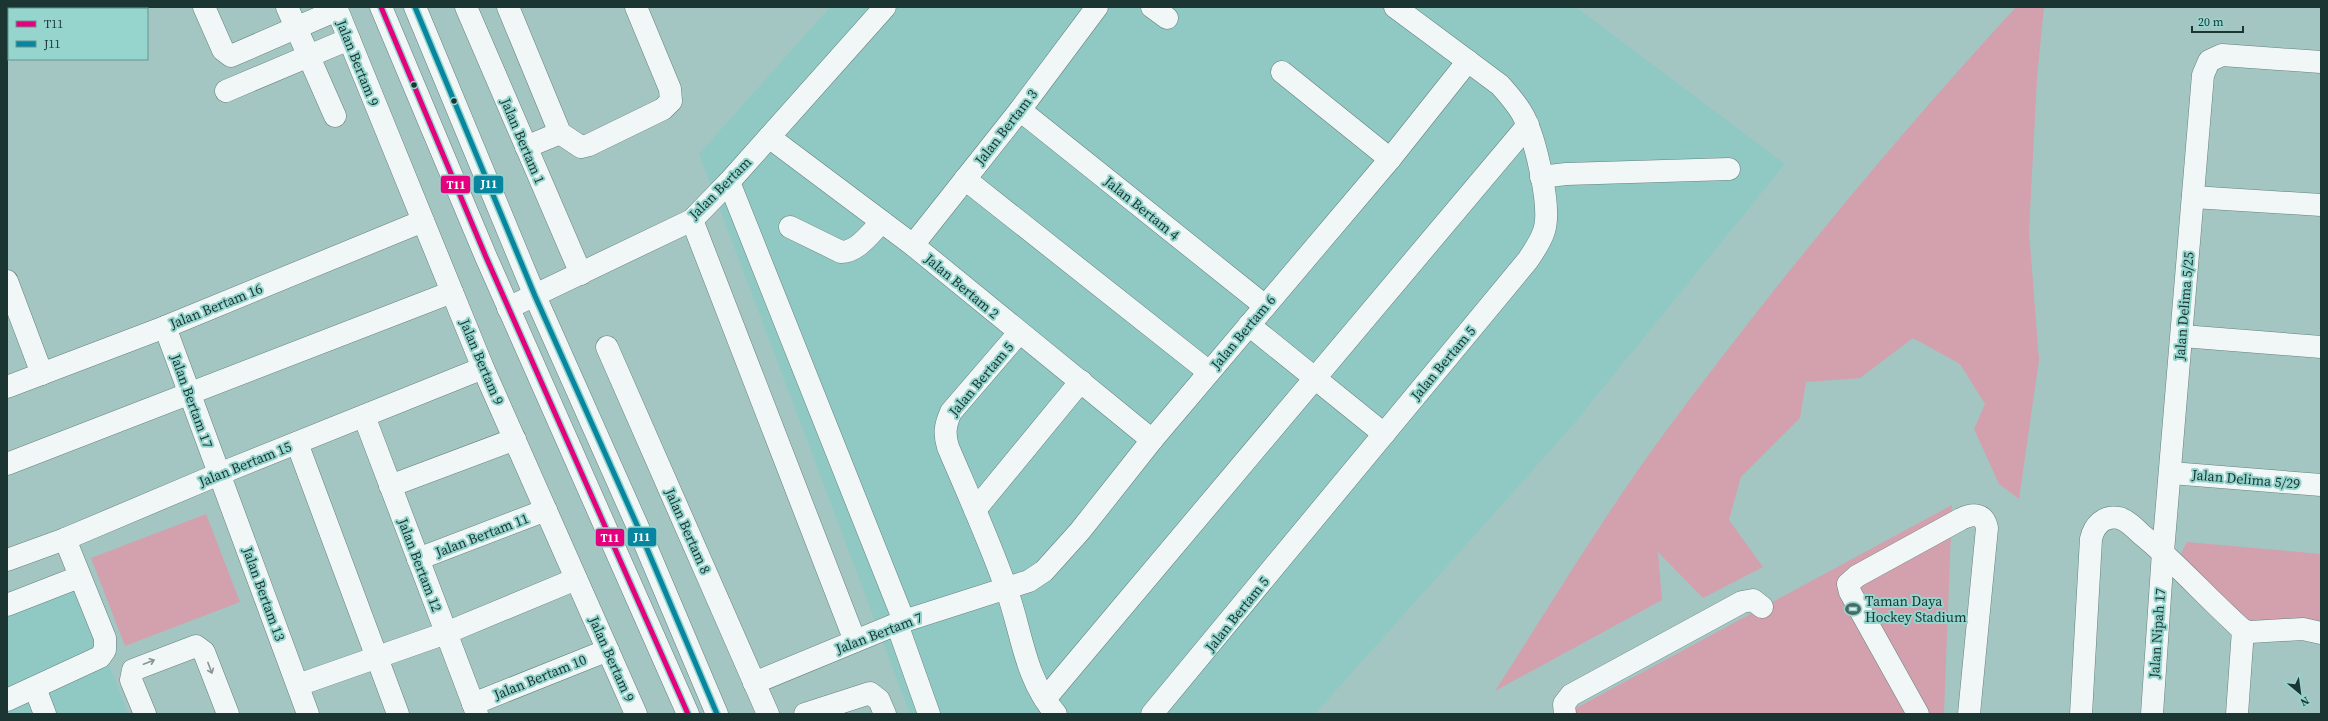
<svg xmlns="http://www.w3.org/2000/svg" width="2328" height="721" font-family="'Source Serif 4',serif">
	<style>
		.built { fill: #90c9c3 }
		.green { fill: #d3a0ad }
		.lines { fill: none; stroke-linecap: round; stroke-linejoin: round }
		.minor-casing { stroke: #64807d; stroke-width: 23 }
		.major-casing { stroke: #64807d; stroke-width: 23 }
		.minor { stroke: #f1f6f6; stroke-width: 22 }
		.major { stroke: #f1f6f6; stroke-width: 22 }
		.bus-1-casing { stroke: #95d5cd; stroke-width: 8 }
		.bus-2-casing { stroke: #95d5cd; stroke-width: 8 }
		.bus-1 { stroke: #e5007d; stroke-width: 5 }
		.bus-2 { stroke: #0886a0; stroke-width: 5 }
		.oneway { stroke: #869694 }
		.bus-dot { fill: #1b3533; stroke: #95d5cd; stroke-width: 1.5 }
		.labels { text-anchor: middle; dominant-baseline: central; stroke-width: 4; stroke-linejoin: round; paint-order: stroke }
		.street-label { font-size: 14px; fill: #1b3533; stroke: #95d5cd }
		.poi-label { font-size: 14px; fill: #1b3533; stroke: #95d5cd; text-anchor: start }
		.line-badge { stroke: #95d5cd; stroke-width: 1.5 }
		.badge-label { font-size: 11px; text-anchor: middle; font-weight: bold; fill: #fff }
	</style>
	<rect width="100%" height="100%" fill="#a4c6c2"/>
	<g class="built">
		<path d="M830,7H1576L1785,164L1573,425L1315,714H910L699,154Z"/>
		<path d="M78,584L128,714H7V611Z"/>
	</g>
	<g class="green">
		<path d="M2016,7H2044L2037,78L2029,231L2039,360L2019,499L1999,484L1974,429L1985,404L1960,364L1913,338L1860,378L1806,382L1800,418L1741,477L1729,520L1763,567L1703,598L1658,552L1662,600L1495,691C1551,604 1604,515 1666,431C1775,284 1892,142 2016,7Z"/>
		<path d="M1952,505L1944,714H1565Z"/>
		<path d="M206,514L240,602L125,646L91,558Z"/>
		<path d="M2187,542L2321,554V624H2246L2180,555Z"/>
	</g>
	<g class="lines">
		<defs>
			<g id="minor">
				<path d="M204,7L223,50L231,56L337,10"/>
				<path d="M287,7L335,116"/>
				<path d="M336,7L483,368L636,714"/>
				<path d="M466,7L581,274"/>
				<path d="M508,7L560,133L581,147L589,145L663,109L671,101L670,89L636,7"/>
				<path d="M1152,7L1167,18"/>
				<path d="M1282,72L1390,159"/>
				<path d="M226,91L349,39"/>
				<path d="M1020,110L1265,306"/>
				<path d="M769,137L913,245L1152,440"/>
				<path d="M526,147L560,133"/>
				<path d="M1541,177L1566,174L1729,169"/>
				<path d="M965,179L1209,372"/>
				<path d="M729,182L904,621"/>
				<path d="M2193,197L2321,205"/>
				<path d="M692,220L855,641"/>
				<path d="M790,227L841,252C858,252 870,233 882,222"/>
				<path d="M913,245L1020,110L1097,7"/>
				<path d="M7,281L42,374"/>
				<path d="M508,308L692,220L729,182L885,7"/>
				<path d="M1249,325L1384,434"/>
				<path d="M165,327L308,714"/>
				<path d="M1019,333L951,412C945,425 944,434 948,447C968,494 989,540 1006,588C1022,631 1024,678 1056,714"/>
				<path d="M2182,336L2321,347"/>
				<path d="M607,347L768,714"/>
				<path d="M7,387L165,327L423,221"/>
				<path d="M364,416L477,714"/>
				<path d="M297,443L398,714"/>
				<path d="M7,464L452,292"/>
				<path d="M2171,473L2321,485"/>
				<path d="M390,486L515,439"/>
				<path d="M975,510L1081,381"/>
				<path d="M418,559L546,510"/>
				<path d="M7,560L65,539L219,474L483,368"/>
				<path d="M7,605L79,577"/>
				<path d="M897,624L929,714"/>
				<path d="M754,683L904,621L1029,581L1044,571L1080,531L1152,440L1390,159L1468,61"/>
				<path d="M298,685L446,633L576,579"/>
				<path d="M35,688L45,714"/>
				<path d="M1045,699L1528,125"/>
				<path d="M7,700L100,657L105,650V638L65,539"/>
				<path d="M473,704L608,650"/>
				<path d="M145,714L131,680L133,670L196,646L204,652L228,714"/>
				<path d="M805,714L870,693L879,700L885,714"/>
				<path d="M1152,714L1528,260C1534,251 1541,241 1544,231C1552,207 1535,139 1524,117C1518,105 1509,95 1500,85L1395,7"/>
				<path d="M1565,714L1564,704L1571,695L1742,602L1753,600L1762,607"/>
				<path d="M1918,714L1850,592L1848,584L1857,576L1961,519C1973,513 1984,513 1987,528L1969,714"/>
				<path d="M2081,714L2091,539C2094,526 2103,515 2119,518C2127,520 2135,528 2141,534C2177,563 2208,599 2243,630L2250,632L2303,629L2321,633"/>
				<path d="M2152,714L2163,552L2203,75L2209,61L2222,55L2321,62"/>
				<path d="M2237,714L2243,630"/>
			</g>
			<g id="major">
				<path d="M381,7L486,257L688,714"/>
				<path d="M415,7L535,296L637,525L717,714"/>
			</g>
		</defs>
		<use href="#minor" class="minor-casing"/>
		<use href="#major" class="major-casing"/>
		<use href="#minor" class="minor"/>
		<use href="#major" class="major"/>
		<defs>
			<path id="bus-1" d="M381,7L486,257L688,714"/>
			<path id="bus-2" d="M415,7L535,296L637,525L717,714"/>
		</defs>
		<use href="#bus-1" class="bus-1-casing"/>
		<use href="#bus-2" class="bus-2-casing"/>
		<use href="#bus-1" class="bus-1"/>
		<use href="#bus-2" class="bus-2"/>
	</g>
	<defs><path id="oneway-shaft" d="M-6 0H5M1.5-3L5.5 0L1.5 3" fill="none" stroke-width="1.6" stroke-linecap="round" stroke-linejoin="round"/></defs>
	<g class="oneway">
		<use href="#oneway-shaft" transform="translate(149 662) rotate(-21)"/>
		<use href="#oneway-shaft" transform="translate(210 668) rotate(69)"/>
	</g>
	<defs>
		<symbol id="stadium-bare" viewBox="-9 -9 18 18"><path d="M0-5a6.5 5 0 1 0 0 10a6.5 5 0 1 0 0-10ZM-3.5-1.8h7v3.6h-7Z" fill="#4b6865" stroke="#95d5cd" stroke-width="2.5" paint-order="stroke"/></symbol>
	</defs>
	<g fill-rule="evenodd">
		<use href="#stadium-bare" x="1842" y="598" width="22" height="22"/>
	</g>
	<g class="bus-dot">
		<circle cx="414" cy="85" r="3.5"/>
		<circle cx="454" cy="101" r="3.5"/>
	</g>
	<g class="labels">
		<g class="street-label">
			<text transform="translate(358 63) rotate(68)">Jalan Bertam 9</text>
			<text transform="translate(1006 127) rotate(-52)">Jalan Bertam 3</text>
			<text transform="translate(523 141) rotate(67)">Jalan Bertam 1</text>
			<text transform="translate(720 188) rotate(-45)">Jalan Bertam</text>
			<text transform="translate(1142 208) rotate(39)">Jalan Bertam 4</text>
			<text transform="translate(962 286) rotate(40)">Jalan Bertam 2</text>
			<text transform="translate(216 306) rotate(-22)">Jalan Bertam 16</text>
			<text transform="translate(2184 306) rotate(-85)">Jalan Delima 5/25</text>
			<text transform="translate(1243 332) rotate(-50)">Jalan Bertam 6</text>
			<text transform="translate(482 362) rotate(67)">Jalan Bertam 9</text>
			<text transform="translate(1443 363) rotate(-50)">Jalan Bertam 5</text>
			<text transform="translate(981 379) rotate(-50)">Jalan Bertam 5</text>
			<text transform="translate(192 401) rotate(70)">Jalan Bertam 17</text>
			<text transform="translate(245 464) rotate(-22)">Jalan Bertam 15</text>
			<text transform="translate(2246 479) rotate(5)">Jalan Delima 5/29</text>
			<text transform="translate(688 531) rotate(66)">Jalan Bertam 8</text>
			<text transform="translate(482 535) rotate(-21)">Jalan Bertam 11</text>
			<text transform="translate(420 565) rotate(69)">Jalan Bertam 12</text>
			<text transform="translate(264 594) rotate(70)">Jalan Bertam 13</text>
			<text transform="translate(1237 614) rotate(-51)">Jalan Bertam 5</text>
			<text transform="translate(879 633) rotate(-21)">Jalan Bertam 7</text>
			<text transform="translate(2157 633) rotate(-86)">Jalan Nipah 17</text>
			<text transform="translate(612 659) rotate(66)">Jalan Bertam 9</text>
			<text transform="translate(540 677) rotate(-22)">Jalan Bertam 10</text>
		</g>
		<g class="poi-label">
			<text x="1865" y="601">Taman Daya<tspan x="1865" dy="16">Hockey Stadium</tspan></text>
		</g>
	</g>
	<g class="line-badge">
		<rect x="473" y="175" width="31" height="19" rx="4" fill="#0886a0"/>
		<rect x="440" y="175" width="31" height="19" rx="4" fill="#e5007d"/>
		<rect x="627" y="527" width="30" height="20" rx="4" fill="#0886a0"/>
		<rect x="595" y="528" width="30" height="19" rx="4" fill="#e5007d"/>
	</g>
	<g class="badge-label">
		<text x="489" y="188">J11</text>
		<text x="456" y="189">T11</text>
		<text x="642" y="541">J11</text>
		<text x="610" y="542">T11</text>
	</g>
	<rect width="2328" height="721" fill="none" stroke="#1b3533" stroke-width="16"/>
	<rect x="8" y="8" width="140" height="52" fill="#95d5cd" stroke="#64958f"/>
	<rect x="16" y="21" width="20" height="6" fill="#e5007d" stroke="#64958f"/>
	<text x="44" y="28" font-size="12" fill="#1b3533">T11</text>
	<rect x="16" y="41" width="20" height="6" fill="#0886a0" stroke="#64958f"/>
	<text x="44" y="48" font-size="12" fill="#1b3533">J11</text>
	<g transform="translate(2300 693) rotate(151)" stroke="#95d5cd" stroke-width="3" paint-order="stroke">
	<path d="M0-3L7 15L0 10L-7 15Z" fill="#1b3533"/>
	<text y="-6" font-size="11" font-weight="bold" text-anchor="middle" fill="#1b3533">N</text>
	</g>
	<path d="M2192 26v6h51v-6" fill="none" stroke="#1b3533" stroke-width="2"/>
	<text x="2198" y="26" font-size="12" fill="#1b3533" stroke="#95d5cd" stroke-width="3" paint-order="stroke">20 m</text>
</svg>
